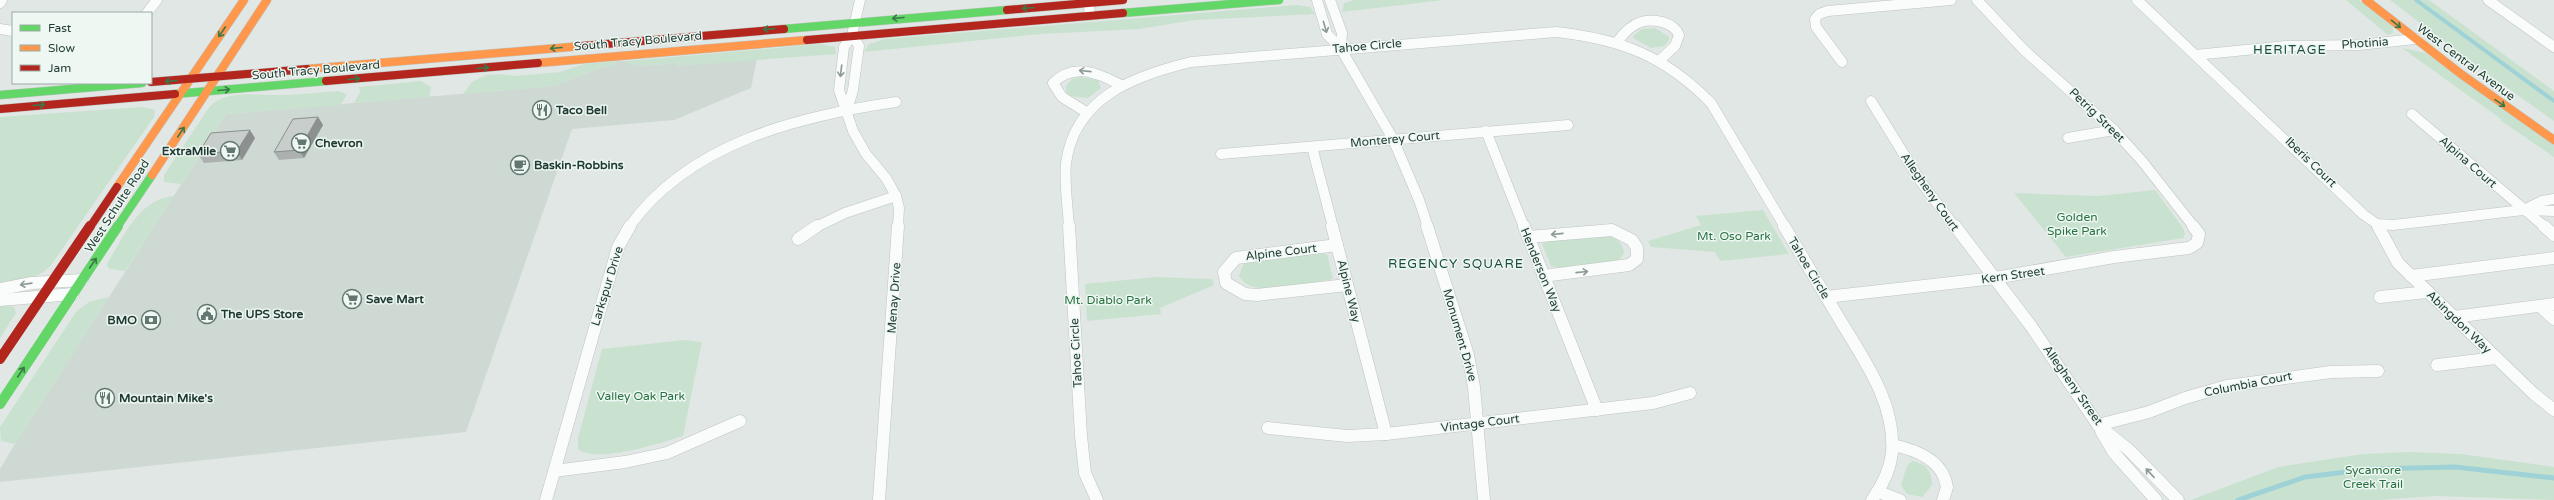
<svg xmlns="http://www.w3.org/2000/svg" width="2554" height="500" font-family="'Varela Round',sans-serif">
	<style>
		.built { fill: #ced9d4 }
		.green { fill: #c9e2cf }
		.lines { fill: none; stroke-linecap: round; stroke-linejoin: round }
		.stream-far1 { stroke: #9fd2d7; stroke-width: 4 }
		.stream { stroke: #9fd2d7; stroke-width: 5 }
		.street-far1-casing { stroke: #bec4c1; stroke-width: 11 }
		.street-casing { stroke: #bec4c1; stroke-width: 13 }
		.fast-far1-casing { stroke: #bdc5c1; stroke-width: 9 }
		.fast-casing { stroke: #bdc5c1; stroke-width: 10 }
		.slow-casing { stroke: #bdc5c1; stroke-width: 9 }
		.jam-far1-casing { stroke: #bdc5c1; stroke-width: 9 }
		.jam-casing { stroke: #bdc5c1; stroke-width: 10 }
		.street-far1 { stroke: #fafbfb; stroke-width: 10 }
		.street { stroke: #fafbfb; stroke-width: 12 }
		.fast-far1 { stroke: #63d668; stroke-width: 8 }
		.fast { stroke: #63d668; stroke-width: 10 }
		.slow { stroke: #ff974d; stroke-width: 8 }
		.jam-far1 { stroke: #b3261e; stroke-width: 8 }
		.jam { stroke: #b3261e; stroke-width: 10 }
		.wall { fill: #acb1af }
		.shaded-wall { fill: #8c908e }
		.building { fill: #c8cecb; stroke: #8c908e }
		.oneway { stroke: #3a7848 }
		.oneway2 { stroke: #8c9a96 }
		.labels { text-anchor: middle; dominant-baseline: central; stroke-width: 3; stroke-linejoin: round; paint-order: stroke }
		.street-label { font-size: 12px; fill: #1f3a32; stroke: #eef7f2 }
		.poi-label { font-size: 12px; font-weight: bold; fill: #1f3a32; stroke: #eef7f2; text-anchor: start }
		.park-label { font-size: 12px; fill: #287241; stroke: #eef7f2 }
		.neighbourhood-label { font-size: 13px; letter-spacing: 1px; fill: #1a4d3e; stroke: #eef7f2 }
	</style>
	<rect width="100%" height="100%" fill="#e1e7e4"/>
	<path class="built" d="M757,59L751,88L674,120L572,129L466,432L0,482V469L15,444L226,114L553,86L602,67L615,65L616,61H628V63L640,66L676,63V66Z"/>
	<g class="green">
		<path d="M1354,0H1444L1342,12L1344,3Z"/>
		<path d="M2346,0H2359L2393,27V33L2388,35Z"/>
		<path d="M2390,0H2429L2554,91V121L2475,65Z"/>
		<path d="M1297,5L1310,7L1315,14L1195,20L1139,29L1041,34L864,52L869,44L885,39Z"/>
		<path d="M1655,28L1669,37V40L1664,46L1651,48L1633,38V36L1642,29Z"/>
		<path d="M820,44L835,47L836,54L676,66V63L640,66L627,64L628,61Z"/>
		<path d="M2402,48L2426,53L2554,145V157L2500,120L2501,119Z"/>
		<path d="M616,61L615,65L602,67L553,86L463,94L472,82L486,75L502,74L516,76L560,72L584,64Z"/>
		<path d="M1080,77L1098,80L1101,88L1088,98L1071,96L1066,92V86L1072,79Z"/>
		<path d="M421,81L431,87L429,97L354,103L360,92L359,87Z"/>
		<path d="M338,91L347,94L341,105L226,114L181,184L164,182V175L208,109C224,88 259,96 282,95C301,95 320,92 338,91Z"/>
		<path d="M142,107L155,110L154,117L51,265C38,280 18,281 0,285V117Z"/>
		<path d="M2155,190L2183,228L2185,234L2183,238L2066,257L2014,193L2098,196Z"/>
		<path d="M174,196L125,271L110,269L107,266L108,262C125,235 139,199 174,196Z"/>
		<path d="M1763,210L1789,254L1720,261L1715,252L1651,247L1648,241L1701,225L1696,216Z"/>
		<path d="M1605,235C1615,238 1623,242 1624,253L1618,261L1562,268L1551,266L1542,244L1551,240Z"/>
		<path d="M1314,253L1327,254L1333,279C1312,282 1252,301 1239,276L1243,265L1250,261Z"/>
		<path d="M1156,277L1212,279L1214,285L1160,308L1161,314L1087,321L1085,284Z"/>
		<path d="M109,297L15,444L1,441L0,427L76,312L89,302Z"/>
		<path d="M0,305L14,307L16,313L0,338Z"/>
		<path d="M684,340L702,342L683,436C662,443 595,464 578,449V438L602,349Z"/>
		<path d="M2410,452L2461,454L2554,467V500L2435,496L2379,500H2191L2278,467L2363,454Z"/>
		<path d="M1912,461C1926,463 1932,472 1932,485L1922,497L1907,494L1901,485L1907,466Z"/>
	</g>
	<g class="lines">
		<path class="stream-far1" d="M2416,0L2554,101"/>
		<path class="stream" d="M2238,500L2305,477L2371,469L2455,467L2554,478"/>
		<defs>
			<g id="street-far1">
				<path d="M860,0L852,35L844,47L839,90L853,131L866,154L886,178L896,196L899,208L898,227"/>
				<path d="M1088,0L1090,15"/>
				<path d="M1317,0L1327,34L1341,49L1393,139L1419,200L1428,227"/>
				<path d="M1330,0L1342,33L1341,49"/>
				<path d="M1977,0L2025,51L2114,130L2142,161L2194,227"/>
				<path d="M2137,0L2364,215L2377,224L2393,225L2523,210L2554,211"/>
				<path d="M2488,0L2554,47"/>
				<path d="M0,3L2,0"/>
				<path d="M147,13L157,0"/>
				<path d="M0,29L13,31"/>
				<path d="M1617,42C1623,34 1631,25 1641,22C1653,18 1674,22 1679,35L1675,46L1661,59"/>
				<path d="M2195,55L2286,46L2359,45L2415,39"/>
				<path d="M1842,62L1816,27L1815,19L1819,14L1828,11L1951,0"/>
				<path d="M1871,101L1921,182L1955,227"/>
				<path d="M847,110L853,90L859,46L852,35"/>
				<path d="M1086,112L1062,97L1053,83C1074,62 1098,73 1121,85"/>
				<path d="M2412,114L2545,227"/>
				<path d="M1486,131L1524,227"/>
				<path d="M2068,138L2114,130"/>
				<path d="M1312,147L1333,227"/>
				<path d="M1221,154L1568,125"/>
				<path d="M2526,209L2542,201L2554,199"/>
				<path d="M2377,224L2379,227"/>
				<path d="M629,227C689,143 799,116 896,102"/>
				<path d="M816,227L845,213L896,196"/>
				<path d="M1069,227C1068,207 1064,183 1066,163C1075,97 1134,76 1191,62L1556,32C1621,39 1665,56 1711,103L1785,227"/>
			</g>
			<g id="street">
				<path d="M1069,226L1081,436L1085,473L1097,500"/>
				<path d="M1332,226L1386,434"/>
				<path d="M1427,226L1468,355L1474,387L1484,500"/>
				<path d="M1524,226L1597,410"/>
				<path d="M1784,226C1802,256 1819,285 1837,315C1862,357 1896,402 1892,453C1890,471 1882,486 1872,500"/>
				<path d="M1955,226L2031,326L2098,425L2129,450L2178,500"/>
				<path d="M2378,226L2398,263L2534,394L2554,410"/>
				<path d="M2544,226L2554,235"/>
				<path d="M1528,237L1612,230L1632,240L1637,248V259L1629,265L1543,276"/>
				<path d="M798,239L817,226"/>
				<path d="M1337,245L1236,258L1224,272L1226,283L1245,294L1257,295L1347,285"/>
				<path d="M2411,276L2554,258"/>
				<path d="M0,289L32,283L82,280"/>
				<path d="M1826,297L1995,278L2114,257L2189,248L2197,243L2199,234L2193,226"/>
				<path d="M2380,297L2427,292"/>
				<path d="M0,300L73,294"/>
				<path d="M2540,306L2554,319"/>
				<path d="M2454,317L2554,304"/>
				<path d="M2437,365L2496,358"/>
				<path d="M2098,425L2149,412L2185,398L2227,386L2331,372L2378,371"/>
				<path d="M1268,428L1347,436L1386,434L1653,403L1690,393"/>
				<path d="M2101,431L2114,453L2156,500"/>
				<path d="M1893,445C1917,450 1943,460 1947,487L1943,500"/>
				<path d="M554,471L625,462L667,453L740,421"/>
				<path d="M1879,492L1900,500"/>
				<path d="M546,500L618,247L630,226"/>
				<path d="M879,500L898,226"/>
			</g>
			<g id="fast-far1">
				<path d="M1123,13L1279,0"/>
				<path d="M784,29L1007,10"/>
				<path d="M175,94L326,81"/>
				<path d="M0,95L142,83"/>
				<path d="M117,227L152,175"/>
			</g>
			<path id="fast" d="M0,404L118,226"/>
			<g id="slow">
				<path d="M2366,0L2461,74L2554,140"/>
				<path d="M538,63L807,40"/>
				<path d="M307,69L582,46"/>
				<path d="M152,175L267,0"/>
				<path d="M117,187L244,0"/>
			</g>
			<g id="jam-far1">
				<path d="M1007,10L1123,0"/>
				<path d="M807,40L1123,13"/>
				<path d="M582,46L784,29"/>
				<path d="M326,81L538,63"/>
				<path d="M151,82L307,69"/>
				<path d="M0,109L175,94"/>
				<path d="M90,227L117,187"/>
			</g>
			<path id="jam" d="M0,359L90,226"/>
		</defs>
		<use href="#street-far1" class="street-far1-casing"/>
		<use href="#street" class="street-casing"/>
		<use href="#fast-far1" class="fast-far1-casing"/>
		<use href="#fast" class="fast-casing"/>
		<use href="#slow" class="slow-casing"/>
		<use href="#jam-far1" class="jam-far1-casing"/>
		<use href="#jam" class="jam-casing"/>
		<use href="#street-far1" class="street-far1"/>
		<use href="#street" class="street"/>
		<use href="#fast-far1" class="fast-far1"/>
		<use href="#fast" class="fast"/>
		<use href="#slow" class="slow"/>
		<use href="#jam-far1" class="jam-far1"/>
		<use href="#jam" class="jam"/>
	</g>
	<g class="wall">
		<path d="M318,117L323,125L304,158L279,160L274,152Z"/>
		<path d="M255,138L242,160L204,163L198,154Z"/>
	</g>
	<g class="shaded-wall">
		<path d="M318,117L323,125L304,158L299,150Z"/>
		<path d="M250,130L255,138L242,160L237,151Z"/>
	</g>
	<g class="building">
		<path d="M318,117L299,150L274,152L293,119Z"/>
		<path d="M250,130L237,151L198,154L211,133Z"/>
	</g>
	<defs><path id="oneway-shaft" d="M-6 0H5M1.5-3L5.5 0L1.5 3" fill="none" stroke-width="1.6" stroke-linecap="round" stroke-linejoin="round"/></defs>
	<g class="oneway">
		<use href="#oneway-shaft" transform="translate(1028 8) rotate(175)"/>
		<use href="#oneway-shaft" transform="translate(898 18) rotate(175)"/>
		<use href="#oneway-shaft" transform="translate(2396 24) rotate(39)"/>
		<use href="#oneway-shaft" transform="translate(769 29) rotate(175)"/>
		<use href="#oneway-shaft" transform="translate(222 32) rotate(124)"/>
		<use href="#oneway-shaft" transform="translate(556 48) rotate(175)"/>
		<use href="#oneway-shaft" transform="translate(483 68) rotate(-5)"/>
		<use href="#oneway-shaft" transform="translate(354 79) rotate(-5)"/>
		<use href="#oneway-shaft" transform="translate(171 81) rotate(175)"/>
		<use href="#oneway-shaft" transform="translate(224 90) rotate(-5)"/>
		<use href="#oneway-shaft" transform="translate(2500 103) rotate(35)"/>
		<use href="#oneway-shaft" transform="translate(39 105) rotate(-5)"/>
		<use href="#oneway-shaft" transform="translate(181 132) rotate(-56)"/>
		<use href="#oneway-shaft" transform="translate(93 263) rotate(-56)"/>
		<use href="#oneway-shaft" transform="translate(21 372) rotate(-57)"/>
	</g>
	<g class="oneway2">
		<use href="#oneway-shaft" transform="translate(1325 27) rotate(74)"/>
		<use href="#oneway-shaft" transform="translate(841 71) rotate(97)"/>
		<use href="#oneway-shaft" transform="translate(1085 71) rotate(-174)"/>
		<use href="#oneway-shaft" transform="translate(1557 234) rotate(174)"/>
		<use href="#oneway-shaft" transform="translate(1582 272) rotate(-6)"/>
		<use href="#oneway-shaft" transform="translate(26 284) rotate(172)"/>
		<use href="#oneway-shaft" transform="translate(2150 473) rotate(-133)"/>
	</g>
	<defs>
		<symbol id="restaurant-ring" viewBox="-11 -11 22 22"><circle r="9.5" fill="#eef7f2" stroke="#637770" stroke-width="1.5"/><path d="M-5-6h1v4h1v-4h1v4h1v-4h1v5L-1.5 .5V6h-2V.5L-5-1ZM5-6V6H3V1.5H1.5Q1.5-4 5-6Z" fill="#637770"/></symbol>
		<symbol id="supermarket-ring" viewBox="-11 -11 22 22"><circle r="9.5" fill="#eef7f2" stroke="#637770" stroke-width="1.5"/><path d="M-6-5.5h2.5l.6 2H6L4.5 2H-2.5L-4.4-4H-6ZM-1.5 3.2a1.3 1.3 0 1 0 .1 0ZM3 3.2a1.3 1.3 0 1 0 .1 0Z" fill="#637770"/></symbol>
		<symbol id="cafe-ring" viewBox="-11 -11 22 22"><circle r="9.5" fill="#eef7f2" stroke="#637770" stroke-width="1.5"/><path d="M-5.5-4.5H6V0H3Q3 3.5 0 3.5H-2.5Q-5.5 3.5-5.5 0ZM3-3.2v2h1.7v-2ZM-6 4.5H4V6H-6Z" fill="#637770"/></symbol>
		<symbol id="civic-ring" viewBox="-11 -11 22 22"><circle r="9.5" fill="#eef7f2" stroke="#637770" stroke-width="1.5"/><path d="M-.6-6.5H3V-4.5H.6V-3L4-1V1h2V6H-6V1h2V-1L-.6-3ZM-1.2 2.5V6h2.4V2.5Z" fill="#637770"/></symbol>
		<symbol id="bank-ring" viewBox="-11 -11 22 22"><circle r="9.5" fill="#eef7f2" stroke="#637770" stroke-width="1.5"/><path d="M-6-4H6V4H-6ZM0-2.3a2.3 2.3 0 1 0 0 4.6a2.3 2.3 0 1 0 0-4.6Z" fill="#637770"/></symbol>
	</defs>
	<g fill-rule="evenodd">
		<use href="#restaurant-ring" x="531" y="99" width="22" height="22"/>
		<use href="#supermarket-ring" x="290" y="132" width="22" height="22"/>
		<use href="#supermarket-ring" x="219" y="140" width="22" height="22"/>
		<use href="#cafe-ring" x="509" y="154" width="22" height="22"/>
		<use href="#supermarket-ring" x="341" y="288" width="22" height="22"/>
		<use href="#civic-ring" x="196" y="303" width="22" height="22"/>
		<use href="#bank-ring" x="140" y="309" width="22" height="22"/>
		<use href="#restaurant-ring" x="94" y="387" width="22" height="22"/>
	</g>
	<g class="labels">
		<g class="street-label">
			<text transform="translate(638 41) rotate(-5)">South Tracy Boulevard</text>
			<text transform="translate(2365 43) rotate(-4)">Photinia</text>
			<text transform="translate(1367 46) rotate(-5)">Tahoe Circle</text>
			<text transform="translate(2466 62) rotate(37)">West Central Avenue</text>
			<text transform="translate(316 70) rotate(-5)">South Tracy Boulevard</text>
			<text transform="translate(2097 115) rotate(44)">Petrig Street</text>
			<text transform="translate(1395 139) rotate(-5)">Monterey Court</text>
			<text transform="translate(2311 162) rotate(44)">Iberis Court</text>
			<text transform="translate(2468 162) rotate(41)">Alpina Court</text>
			<text transform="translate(1930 192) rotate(55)">Allegheny Court</text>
			<text transform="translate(117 206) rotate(-57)">West Schulte Road</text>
			<text transform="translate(1281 252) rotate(-7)">Alpine Court</text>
			<text transform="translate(1809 268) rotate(59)">Tahoe Circle</text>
			<text transform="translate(1541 270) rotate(68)">Henderson Way</text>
			<text transform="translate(2013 275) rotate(-8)">Kern Street</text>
			<text transform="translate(607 286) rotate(-73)">Larkspur Drive</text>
			<text transform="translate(1349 291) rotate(76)">Alpine Way</text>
			<text transform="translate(894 298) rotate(-86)">Menay Drive</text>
			<text transform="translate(2459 322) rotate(44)">Abingdon Way</text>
			<text transform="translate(1460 335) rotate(74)">Monument Drive</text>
			<text transform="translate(1076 353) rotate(-93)">Tahoe Circle</text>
			<text transform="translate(2248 384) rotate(-11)">Columbia Court</text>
			<text transform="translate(2073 385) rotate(55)">Allegheny Street</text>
			<text transform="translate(1480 423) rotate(-7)">Vintage Court</text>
		</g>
		<g class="poi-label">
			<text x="556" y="110">Taco Bell</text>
			<text x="315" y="143">Chevron</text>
			<text x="216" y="151" text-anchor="end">ExtraMile</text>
			<text x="534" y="165">Baskin-Robbins</text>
			<text x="366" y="299">Save Mart</text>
			<text x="221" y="314">The UPS Store</text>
			<text x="137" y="320" text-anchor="end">BMO</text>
			<text x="119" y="398">Mountain Mike's</text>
		</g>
		<g class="park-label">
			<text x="2077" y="217">Golden<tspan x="2077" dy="14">Spike Park</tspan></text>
			<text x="1734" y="236">Mt. Oso Park</text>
			<text x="1108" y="300">Mt. Diablo Park</text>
			<text x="641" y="396">Valley Oak Park</text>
			<text x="2373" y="470">Sycamore<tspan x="2373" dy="14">Creek Trail</tspan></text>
		</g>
		<g class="neighbourhood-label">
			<text x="2290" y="50">HERITAGE</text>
			<text x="1456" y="264">REGENCY SQUARE</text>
		</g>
	</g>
	<rect x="12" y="12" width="140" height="72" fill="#eef7f2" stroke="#9baba5"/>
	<rect x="20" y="25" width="20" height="6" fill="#63d668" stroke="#9baba5"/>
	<text x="48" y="32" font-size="12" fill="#1f3a32">Fast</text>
	<rect x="20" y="45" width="20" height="6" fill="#ff974d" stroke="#9baba5"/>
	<text x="48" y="52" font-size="12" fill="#1f3a32">Slow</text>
	<rect x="20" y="65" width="20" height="6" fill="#b3261e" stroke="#9baba5"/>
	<text x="48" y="72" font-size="12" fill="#1f3a32">Jam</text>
</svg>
